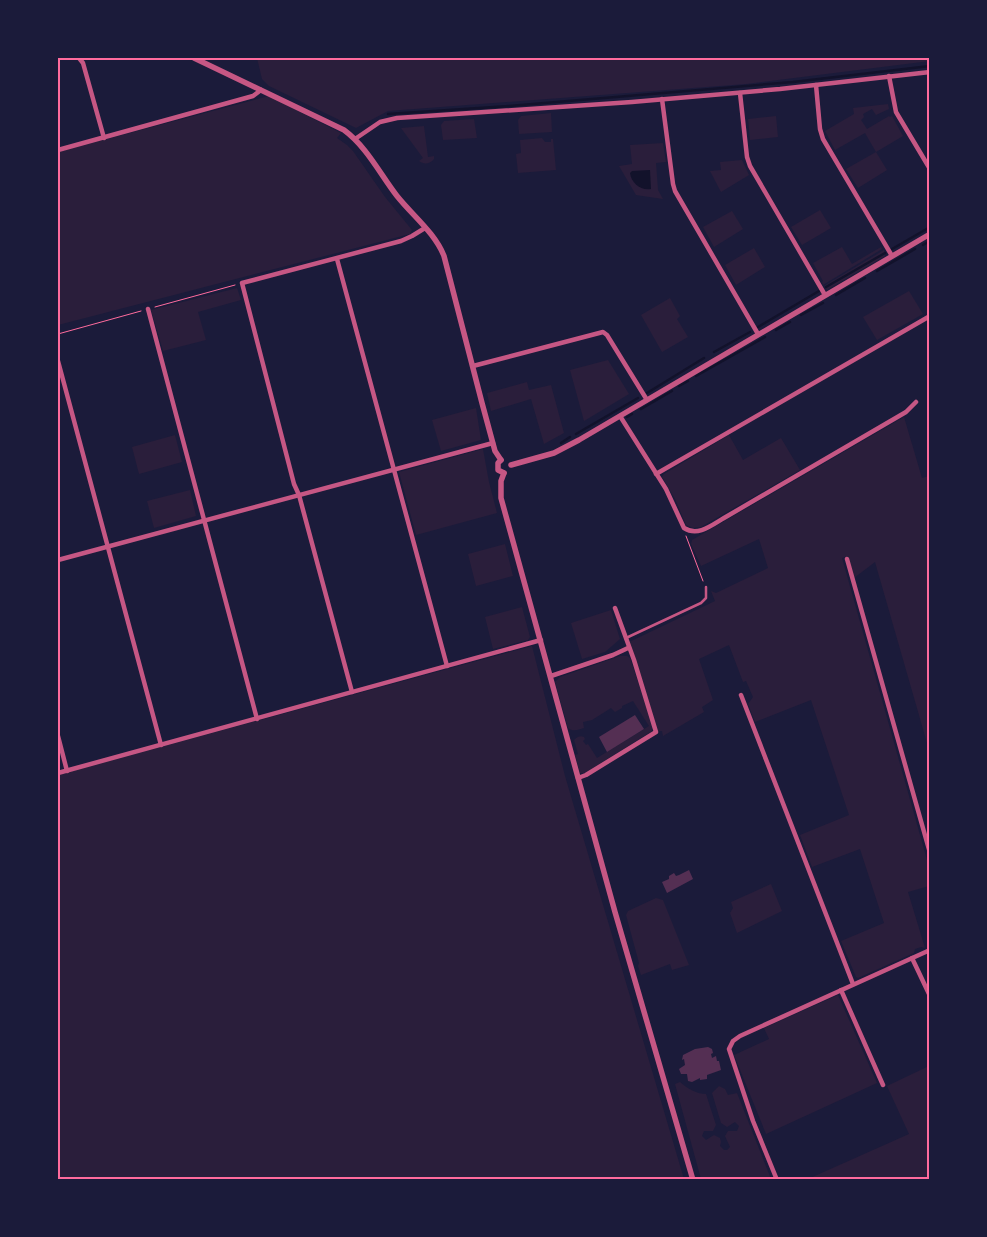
<svg xmlns="http://www.w3.org/2000/svg" width="987" height="1237" font-family="'Fira Sans Condensed',sans-serif">
	<style>
		.green { fill: #2a1e3b }
		.water { fill: #12122b }
		.lines { fill: none; stroke-linecap: round; stroke-linejoin: round }
		.stream { stroke: #12122b; stroke-width: 2.5 }
		.building { fill: #542f53 }
		.path { stroke: #ff6b9d; stroke-width: 1 }
		.service { stroke: #c65784; stroke-width: 2.5 }
		.minor { stroke: #c65784; stroke-width: 4.5 }
		.tertiary { stroke: #c65784; stroke-width: 5.5 }
		.neatline { fill: none; stroke: #ff6b9d; stroke-width: 2 }
	</style>
	<rect width="100%" height="100%" fill="#1b1b3a"/>
	<g class="green">
		<path d="M257,58H929L930,61L746,84L388,111L356,128L269,86L262,79Z"/>
		<path d="M269,96L341,133L337,138L347,145L353,151L385,197L412,230L410,234L58,325V152Z"/>
		<path d="M888,104L889,109L876,115L872,109L863,114L864,117L861,120L867,129L889,116L890,117L892,116L903,136L876,152L887,170L858,188L846,169L876,152L865,133L835,150L825,131L854,114L853,108Z"/>
		<path d="M551,113L552,132L519,134L518,120L521,116Z"/>
		<path d="M776,116L778,137L750,140L748,119Z"/>
		<path d="M474,119L477,138L443,140L441,125L444,121Z"/>
		<path d="M424,126L428,157L434,156V159C430,164 424,165 419,161L423,158L401,128Z"/>
		<path d="M542,138L545,142H551V139H553L556,170L518,173L516,154L521,153L520,140Z"/>
		<path d="M663,143L666,162L656,163L658,190L663,199L636,195L619,166L632,164L630,145Z"/>
		<path d="M742,160L749,175L721,192L710,171L721,170L720,162Z"/>
		<path d="M820,210L831,228L802,245L791,227Z"/>
		<path d="M732,211L743,229L714,247L703,227Z"/>
		<path d="M842,247L852,264L881,247L882,249L823,285L822,282L823,281L813,263Z"/>
		<path d="M754,248L765,267L736,285L725,265Z"/>
		<path d="M884,250L885,256L827,290L824,286Z"/>
		<path d="M237,288L241,300L198,312L206,340L163,351L151,310Z"/>
		<path d="M909,291L923,314L877,340L863,317Z"/>
		<path d="M670,298L680,316L677,319L688,337L662,352L641,315Z"/>
		<path d="M608,360L629,394L584,421L570,370Z"/>
		<path d="M527,382L529,390L551,385L564,433L544,444L531,399L491,411L487,393Z"/>
		<path d="M476,408L481,440L441,451L432,420Z"/>
		<path d="M904,417L922,478L929,476V750L875,562L854,578L848,556L842,558L929,867V886L908,892L925,948L921,947L915,949L914,953L858,978L856,977L841,941L884,923L860,849L812,867L800,835L849,815L811,700L755,722L748,704L753,697L746,681L743,682L729,645L699,659L713,700L702,707L704,712L663,736L662,731H658L627,643L715,601L711,591L716,593L768,568L759,539L701,566L691,544L692,540Z"/>
		<path d="M175,435L182,462L139,474L132,447Z"/>
		<path d="M729,435L743,460L781,438L800,470L701,527L693,528L686,525L675,499L662,477L664,474Z"/>
		<path d="M483,449L489,482L497,513L416,535L399,472Z"/>
		<path d="M190,490L196,516L154,528L147,501Z"/>
		<path d="M505,544L513,576L476,586L468,554Z"/>
		<path d="M522,607L530,637L528,640L493,649L485,617Z"/>
		<path d="M611,610L620,639L605,652L582,659L571,623Z"/>
		<path d="M532,646L565,776L684,1179L58,1180V775Z"/>
		<path d="M620,656H627L630,658L653,726L652,731L585,773H580L575,755L578,754L574,740C577,737 580,735 584,737L585,739L583,741L586,745L588,744L597,758L649,726L633,701L622,706V708L615,712L611,708L592,720L583,722L584,728C578,730 573,732 568,728L555,682L560,677Z"/>
		<path d="M771,884L782,911L737,933L730,913L733,908L731,902Z"/>
		<path d="M656,898L663,900L689,965L672,970L670,964L641,975L638,966L639,963L626,915L628,911Z"/>
		<path d="M838,995L877,1083L766,1134L734,1055L769,1039L764,1028Z"/>
		<path d="M929,1066V1179H808L909,1134L887,1086Z"/>
		<path d="M680,1082C687,1088 696,1094 706,1094L716,1125L713,1131H704L702,1136L706,1140L714,1135L720,1138L721,1142L720,1146L724,1150H727L730,1147L725,1136L728,1131H737L739,1126L735,1122L727,1127L721,1123L712,1093L719,1086L725,1089L728,1095L737,1093L771,1179H701L675,1084Z"/>
	</g>
	<path class="water" d="M650,170L651,189C641,191 631,183 630,173L632,171Z"/>
	<g class="lines">
		<g class="stream">
			<path d="M388,114L509,106L793,82L930,66"/>
			<path d="M923,245L930,241"/>
			<path d="M892,249L930,227"/>
			<path d="M877,271L915,249"/>
			<path d="M826,287L885,253"/>
			<path d="M836,295L865,278"/>
			<path d="M801,315L823,303"/>
			<path d="M758,327L819,291"/>
			<path d="M776,330L790,322"/>
			<path d="M714,352L750,332"/>
			<path d="M696,376L765,337"/>
			<path d="M679,386L688,381"/>
			<path d="M647,393L704,358"/>
			<path d="M641,409L672,391"/>
			<path d="M627,417L632,414"/>
			<path d="M576,434L638,398"/>
			<path d="M561,443L570,437"/>
		</g>
	</g>
	<g class="building">
		<path d="M635,715L644,729L607,752L599,737Z"/>
		<path d="M689,870L693,879L667,893L662,882L669,879V876L674,873L676,876L679,875Z"/>
		<path d="M708,1047L712,1049L713,1053L711,1054L712,1058L716,1056L717,1061H719L721,1070L707,1075V1079L700,1080V1078L692,1082L688,1081L687,1074H681L679,1069L685,1065L684,1059L682,1060L683,1055L695,1049Z"/>
	</g>
	<g class="lines">
		<g class="path">
			<path d="M155,307L235,285"/>
			<path d="M58,334L141,311"/>
			<path d="M686,536L703,581"/>
		</g>
		<path class="service" d="M626,638L701,603L706,598V587"/>
		<g class="minor">
			<path d="M79,58L83,63L104,138"/>
			<path d="M889,76L896,112L930,169"/>
			<path d="M816,85L820,129L823,139L892,256"/>
			<path d="M740,93L747,157L750,166L825,295"/>
			<path d="M662,99L673,184L675,191L758,334"/>
			<path d="M355,139L380,122L397,118L632,102L780,89L930,72"/>
			<path d="M58,150L253,96L261,90"/>
			<path d="M337,259L447,666"/>
			<path d="M148,309L257,719"/>
			<path d="M58,361L161,745"/>
			<path d="M473,366L603,332L607,335L647,400"/>
			<path d="M620,416L666,489L684,528C698,537 712,525 724,518L906,412L916,402"/>
			<path d="M656,474L930,316"/>
			<path d="M847,559L930,853"/>
			<path d="M58,560L493,443"/>
			<path d="M551,676L613,655L628,648"/>
			<path d="M352,692L299,495L294,484L242,283L401,241L412,236L425,228"/>
			<path d="M741,695L853,984"/>
			<path d="M58,736L67,771"/>
			<path d="M58,773L541,640"/>
			<path d="M578,778L586,775L656,732L634,660L615,608"/>
			<path d="M912,958L930,996"/>
			<path d="M841,990L883,1085"/>
			<path d="M777,1180L753,1121L729,1049L733,1041L740,1036L930,950"/>
		</g>
		<g class="tertiary">
			<path d="M194,58L344,130C367,147 380,174 397,196C413,216 435,233 444,256L482,403L495,451L501,460"/>
			<path d="M501,460L498,463V470L504,473"/>
			<path d="M511,465L554,453L579,440L930,234"/>
			<path d="M504,473L501,481V498L615,912L693,1180"/>
		</g>
	</g>
	<rect width="987" height="1237" fill="none" stroke="#1b1b3a" stroke-width="118"/>
	<rect x="59" y="59" width="869" height="1119" class="neatline"/>
</svg>
